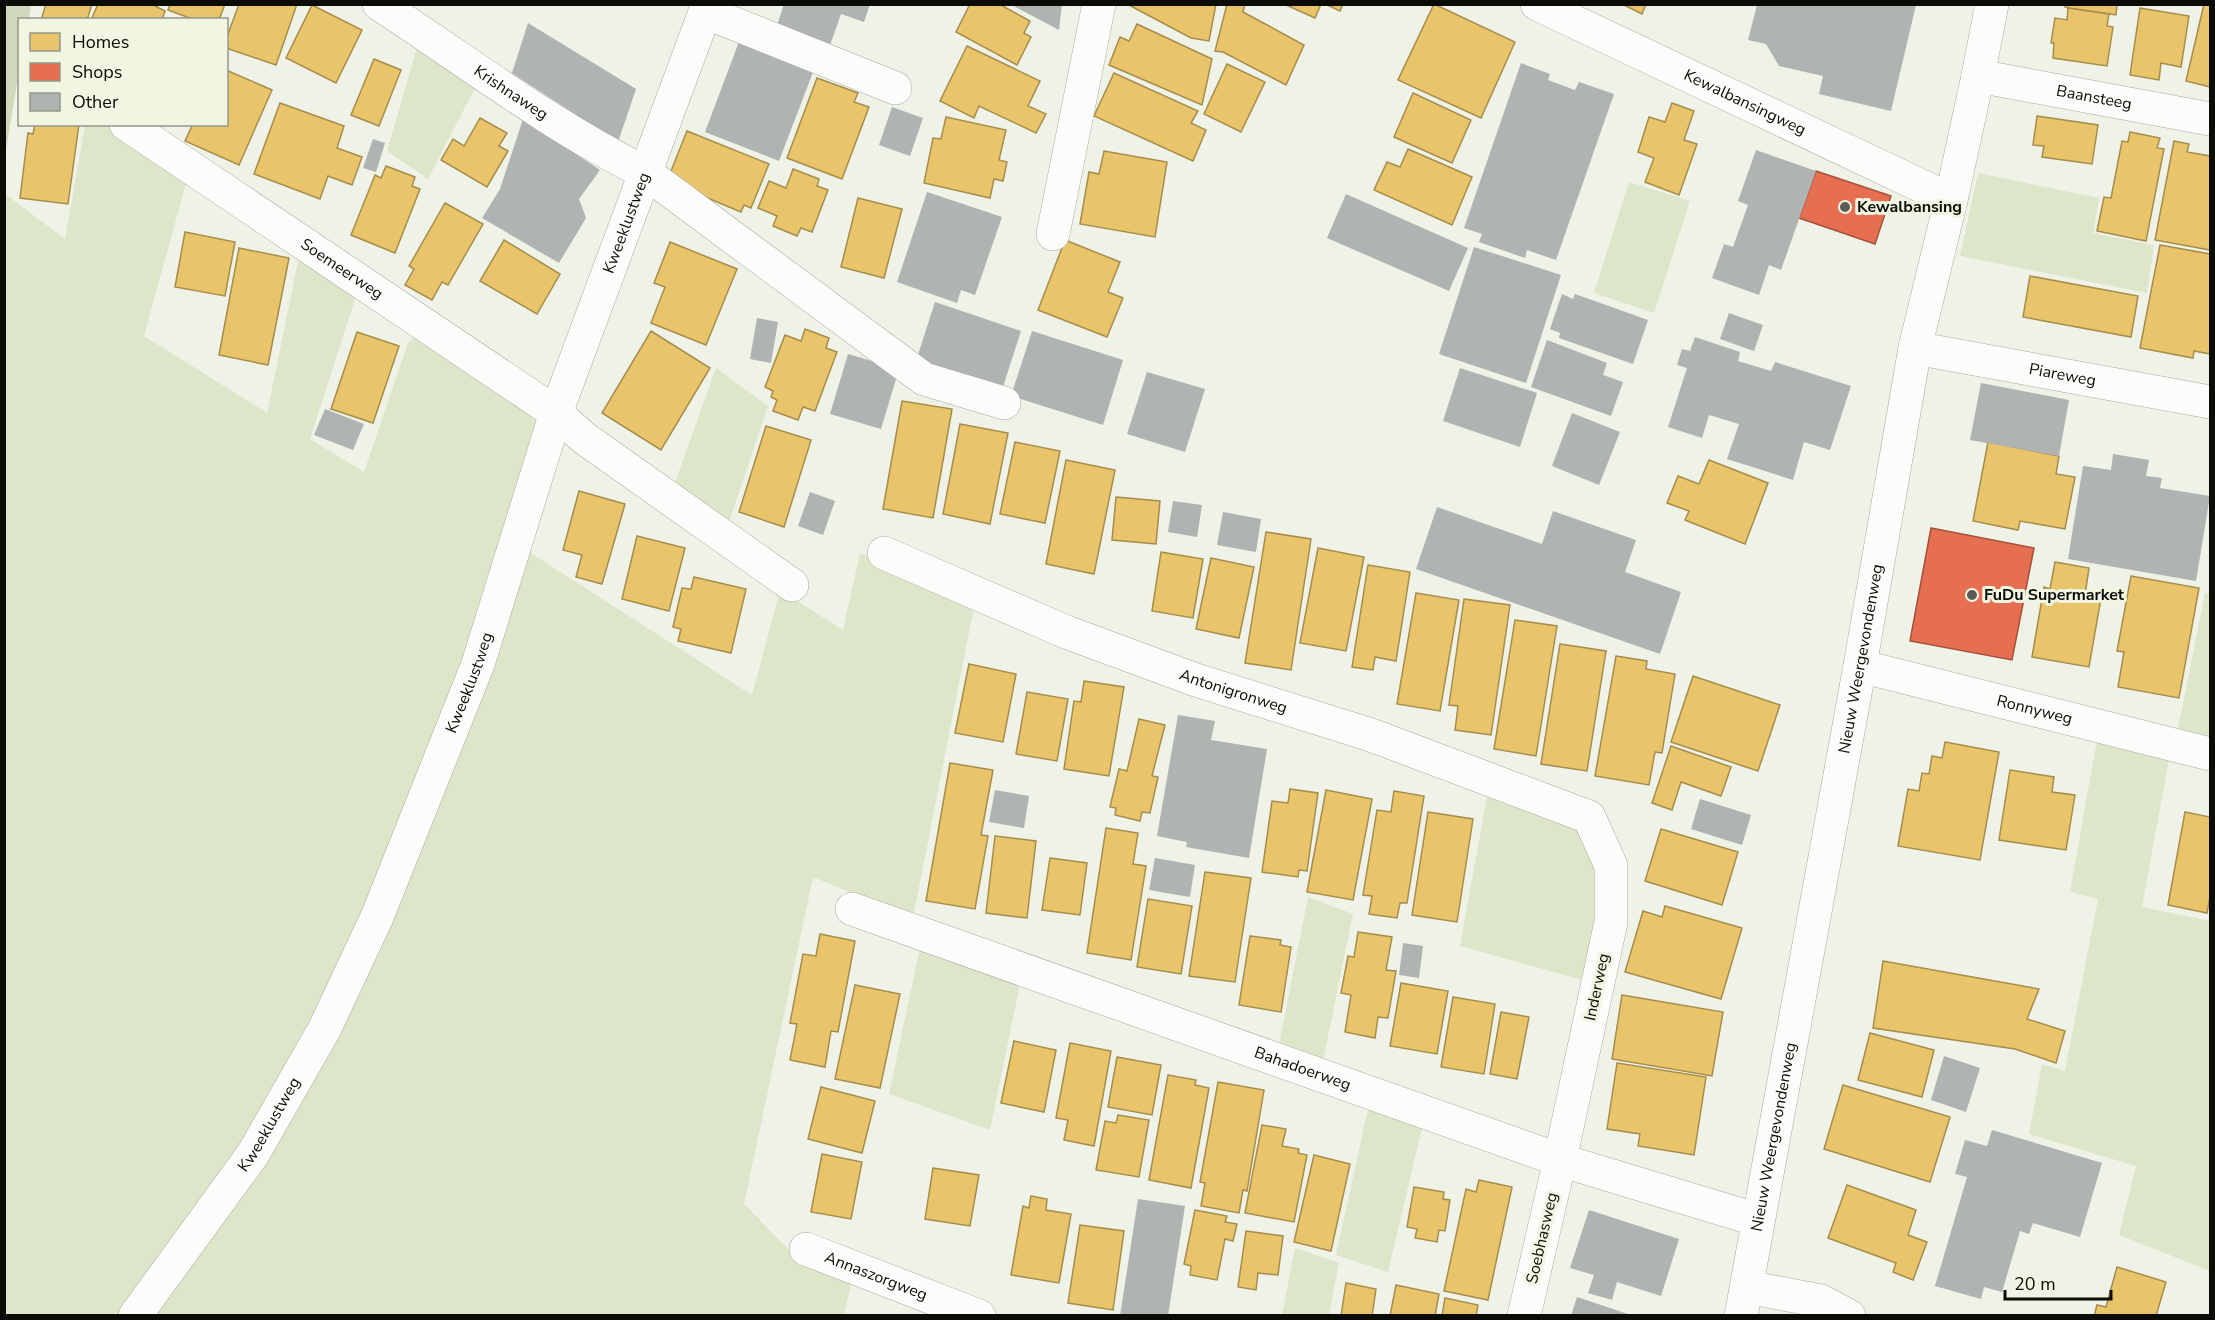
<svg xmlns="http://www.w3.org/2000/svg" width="2215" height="1320" font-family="'Nunito Sans',sans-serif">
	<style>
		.green { fill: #dee6ca }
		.forest { fill: #d1d9bd }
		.homes { fill: #e9c46a; stroke: #a68d4c; stroke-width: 1.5 }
		.shops { fill: #e76f51; stroke: #a5513a; stroke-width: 1.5 }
		.building { fill: #afb3b1 }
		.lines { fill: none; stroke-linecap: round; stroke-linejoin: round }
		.minor-casing { stroke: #a7a9a2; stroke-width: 34 }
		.minor { stroke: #fcfdfb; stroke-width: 33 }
		.poi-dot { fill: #5a5c55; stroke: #f0f6e2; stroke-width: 2 }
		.labels { text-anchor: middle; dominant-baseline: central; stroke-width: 6; stroke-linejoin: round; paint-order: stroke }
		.street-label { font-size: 16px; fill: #0b0c06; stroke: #f0f6e2 }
		.poi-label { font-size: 16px; font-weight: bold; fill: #0b0c06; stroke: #f0f6e2; text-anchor: start }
	</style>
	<rect width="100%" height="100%" fill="#eef2e7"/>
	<g class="green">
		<path d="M419,41L478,82L428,179L387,151Z"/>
		<path d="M85,125H110L188,176L144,336L267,413L299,257L356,296L310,439L364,472L408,343L416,336L543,420L421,787L306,1040L226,1177L120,1315H5L4,193L65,239Z"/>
		<path d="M1978,173L2099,198L2093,233L2154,245L2147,293L1960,256Z"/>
		<path d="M1629,182L1690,201L1654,313L1594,293Z"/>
		<path d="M716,368L768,406L728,525L673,488Z"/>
		<path d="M526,550L752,695L780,590L843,630L860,553L974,607L913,918L813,877L744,1204L799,1260L852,1280L844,1315L150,1316L243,1186Z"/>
		<path d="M2205,593L2210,594V742L2177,734Z"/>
		<path d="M2098,734L2170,754L2142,907L2210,921V1271L2119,1235L2136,1166L2029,1134L2042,1064L2065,1071L2098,899L2070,892Z"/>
		<path d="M1488,791L1575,828L1586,838L1599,884L1589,982L1460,946Z"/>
		<path d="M1308,897L1353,914L1323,1061L1279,1045Z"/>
		<path d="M920,948L1020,984L990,1130L889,1094Z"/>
		<path d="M1368,1109L1422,1128L1388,1272L1336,1255Z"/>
		<path d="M1295,1248L1339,1263L1329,1315H1282Z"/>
	</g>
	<path class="forest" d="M5,4L31,5L29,19L20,20L19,71L5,157Z"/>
	<g class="homes">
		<path d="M46,4H92L87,20H41Z"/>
		<path d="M98,4H151L165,11L162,20H91Z"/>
		<path d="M170,4H225L219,20H195L168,10Z"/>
		<path d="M239,4H297L276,65L226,48V40Z"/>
		<path d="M970,4H999L1030,21L1024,33L1031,37L1017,65L956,32Z"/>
		<path d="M1127,4H1216L1209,41L1191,38Z"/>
		<path d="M1227,4H1245L1243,12L1304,45L1286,85L1223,52L1215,51Z"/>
		<path d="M1284,4H1321L1315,18Z"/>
		<path d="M1325,4H1343L1340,11Z"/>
		<path d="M1434,4L1515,42L1481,118L1398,80Z"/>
		<path d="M1622,4H1646L1642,14Z"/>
		<path d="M2065,4H2117L2116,15L2068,8L2065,7Z"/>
		<path d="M2204,4H2210V87L2186,81Z"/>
		<path d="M312,5L362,30L336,83L286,58Z"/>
		<path d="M2068,8L2109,14L2107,26L2113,27L2107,66L2053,58L2054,43H2051L2055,18L2067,20Z"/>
		<path d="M2140,8L2189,16L2181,67L2161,63L2159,80L2130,75Z"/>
		<path d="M1137,24L1212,59L1202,105L1109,65L1120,37L1129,41Z"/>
		<path d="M967,46L1040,81L1028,106L1046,114L1036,133L979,106L974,118L940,101Z"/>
		<path d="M374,59L401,70L379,126L351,115Z"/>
		<path d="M1227,64L1265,82L1241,132L1204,114Z"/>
		<path d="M226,70L272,90L239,165L185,141L193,124H226Z"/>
		<path d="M1114,73L1198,111L1191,123L1206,130L1193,161L1094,116Z"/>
		<path d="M817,78L858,93L854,102L869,107L842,179L787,158Z"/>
		<path d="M1413,93L1471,120L1452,163L1394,137Z"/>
		<path d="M280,103L344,126L337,148L362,157L352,185L328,176L320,199L254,174Z"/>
		<path d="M1672,103L1694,111L1684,140L1697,144L1679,195L1645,182L1654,158L1638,152L1649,117L1665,122Z"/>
		<path d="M2037,116L2098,125L2092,164L2042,157L2044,146L2033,145Z"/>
		<path d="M946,117L1006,130L999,160L1007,162L1003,181L994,179L990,198L924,183L933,138L941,139Z"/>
		<path d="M480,118L507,133L499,146L508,151L487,187L441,160L453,139L464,146Z"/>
		<path d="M35,124H79L68,204L20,198L28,133L33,134Z"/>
		<path d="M687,131L769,164L751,208L744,205L741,212L667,181Z"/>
		<path d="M2130,132L2160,138L2157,148L2164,149L2146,241L2097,231L2104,197L2111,198L2122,141L2128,142Z"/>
		<path d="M2174,141L2189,144L2187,152L2210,156V250L2155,240Z"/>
		<path d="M1408,149L1472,177L1452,225L1374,190L1387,162L1400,167Z"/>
		<path d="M1104,151L1167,162L1155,237L1080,224L1089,172L1099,174Z"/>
		<path d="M386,166L415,177L412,186L420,189L395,253L351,235L375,175L381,178Z"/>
		<path d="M793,169L819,179L817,186L828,190L812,232L801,228L797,236L773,226L777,216L758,208L769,181L786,188Z"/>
		<path d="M858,198L902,209L884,278L841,267Z"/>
		<path d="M445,203L483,224L448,285L442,282L432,300L405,285L414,269L409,266Z"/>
		<path d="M185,232L235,242L225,296L175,287Z"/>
		<path d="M504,240L560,274L537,314L480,281Z"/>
		<path d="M1065,240L1120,262L1108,292L1123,298L1107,337L1038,310Z"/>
		<path d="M670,242L737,269L706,345L651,323L665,287L654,283Z"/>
		<path d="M2160,245L2210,254V354L2194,351L2193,358L2140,348Z"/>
		<path d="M239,248L289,258L268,365L219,355Z"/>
		<path d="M2030,276L2138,296L2131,337L2023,317Z"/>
		<path d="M805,329L829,338L826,348L837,352L815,411L803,407L798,420L773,411L777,400L771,397L773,391L765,387L785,335L801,341Z"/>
		<path d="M651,331L710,368L661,450L602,413Z"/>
		<path d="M357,332L399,346L373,423L331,409Z"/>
		<path d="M902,401L952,409L933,518L883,509Z"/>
		<path d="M960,424L1008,433L990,524L943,514Z"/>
		<path d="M766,426L811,440L784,527L739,512Z"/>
		<path d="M1015,442L1060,451L1045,523L1000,514Z"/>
		<path d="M1988,442L2059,456L2056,474L2075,477L2065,529L2020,521L2018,530L1973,521Z"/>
		<path d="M1066,460L1115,470L1094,574L1046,564Z"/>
		<path d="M1709,460L1768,483L1745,544L1685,520L1689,511L1667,503L1678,476L1699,484Z"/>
		<path d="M579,491L625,504L602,584L576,577L582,555L563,550Z"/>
		<path d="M1116,497L1160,501L1156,544L1112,540Z"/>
		<path d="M1266,532L1311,539L1291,670L1245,663Z"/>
		<path d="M637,536L685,548L669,611L622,599Z"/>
		<path d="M1318,548L1364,557L1346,651L1300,643Z"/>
		<path d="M1161,552L1203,559L1193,618L1152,611Z"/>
		<path d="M1211,558L1254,567L1239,638L1196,629Z"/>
		<path d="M2055,562L2089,568L2085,595L2101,598L2089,667L2032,657L2044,587L2050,589Z"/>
		<path d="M1368,565L1410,572L1396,661L1375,657L1373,670L1352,667Z"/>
		<path d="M2131,576L2199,588L2179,698L2118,687L2124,652L2117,651Z"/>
		<path d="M694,577L746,589L731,653L678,641L681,629L673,627L682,588L691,589Z"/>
		<path d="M1416,593L1459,600L1440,711L1397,704Z"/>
		<path d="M1464,599L1510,605L1491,735L1455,730L1458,706L1449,705Z"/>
		<path d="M1515,620L1557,626L1536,756L1494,749Z"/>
		<path d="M1560,644L1606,651L1587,771L1541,764Z"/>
		<path d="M1616,656L1647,661L1646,669L1675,674L1662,753L1655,752L1649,785L1595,776Z"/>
		<path d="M969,664L1016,674L1003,742L955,733Z"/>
		<path d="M1693,676L1780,705L1758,771L1671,742Z"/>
		<path d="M1084,681L1124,687L1109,776L1064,769L1074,701L1081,702Z"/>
		<path d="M1027,692L1068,699L1057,761L1016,754Z"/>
		<path d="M1139,719L1165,725L1152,776L1158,777L1150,813L1142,812L1140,821L1115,815L1116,808L1110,807L1119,769L1127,771Z"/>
		<path d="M1945,742L1999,752L1980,860L1898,846L1908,789L1919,791L1922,773L1929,774L1932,756L1942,758Z"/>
		<path d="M1671,746L1731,767L1721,796L1681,782L1672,810L1652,803Z"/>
		<path d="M950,763L993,770L981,835L988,836L975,909L926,901Z"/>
		<path d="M2010,770L2054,777L2052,792L2075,795L2066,850L1999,840Z"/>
		<path d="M1290,789L1318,793L1307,871L1299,870L1298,877L1262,872L1272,801L1288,803Z"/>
		<path d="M1326,790L1372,799L1353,900L1307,892Z"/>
		<path d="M1394,791L1424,796L1407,903H1400L1397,918L1369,914L1372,896L1363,895L1377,810L1391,812Z"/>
		<path d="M1428,812L1473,819L1457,922L1412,915Z"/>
		<path d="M2185,812L2210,817V897L2207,913L2168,905Z"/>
		<path d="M1106,828L1138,833L1133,864L1146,866L1131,960L1087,953Z"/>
		<path d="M1661,829L1738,852L1722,905L1645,881Z"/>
		<path d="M995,836L1036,841L1027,918L986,913Z"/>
		<path d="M1050,858L1087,863L1080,915L1042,910Z"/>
		<path d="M1205,872L1251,878L1235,982L1189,976Z"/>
		<path d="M1148,899L1192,906L1181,974L1137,967Z"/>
		<path d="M1665,906L1742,928L1721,999L1625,972L1643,911L1662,917Z"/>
		<path d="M1358,932L1392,937L1386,970L1396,971L1388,1018L1378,1017L1375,1038L1345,1032L1351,995L1341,993L1348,956L1354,957Z"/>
		<path d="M820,934L855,941L838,1032L831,1031L825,1067L790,1060L797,1024L790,1023L803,954L816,956Z"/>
		<path d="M1250,936L1281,940L1280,945L1291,947L1281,1012L1239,1005Z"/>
		<path d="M1883,961L2039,989L2027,1019L2065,1031L2056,1063L2015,1049L1873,1028Z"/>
		<path d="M1401,983L1448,991L1437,1054L1390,1046Z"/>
		<path d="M855,985L900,994L880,1088L835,1079Z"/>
		<path d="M1622,995L1723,1012L1712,1076L1612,1059Z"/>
		<path d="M1453,997L1495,1004L1484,1074L1441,1067Z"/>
		<path d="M1501,1012L1529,1017L1517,1079L1490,1074Z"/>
		<path d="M1870,1033L1934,1050L1922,1097L1858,1080Z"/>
		<path d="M1014,1041L1056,1050L1044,1112L1001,1103Z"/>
		<path d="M1070,1043L1111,1051L1094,1146L1064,1140L1068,1120L1056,1118Z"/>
		<path d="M1117,1057L1161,1065L1152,1115L1108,1107Z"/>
		<path d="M1617,1063L1706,1077L1694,1155L1638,1146L1640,1134L1607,1129Z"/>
		<path d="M1168,1075L1196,1080L1195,1085L1209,1088L1191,1188L1149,1180Z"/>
		<path d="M1218,1082L1264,1090L1247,1191L1243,1190L1239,1213L1201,1206L1205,1183L1200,1182Z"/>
		<path d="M1843,1085L1950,1117L1930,1182L1824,1149Z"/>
		<path d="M821,1087L875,1101L862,1153L808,1139Z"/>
		<path d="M1118,1115L1149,1120L1139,1177L1096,1170L1105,1121L1116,1123Z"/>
		<path d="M1262,1125L1286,1129L1282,1146L1299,1149L1298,1153L1307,1155L1294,1222L1245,1213Z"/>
		<path d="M822,1154L862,1162L851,1219L811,1212Z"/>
		<path d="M1314,1155L1350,1164L1331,1251L1294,1242Z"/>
		<path d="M933,1168L979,1175L970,1226L925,1219Z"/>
		<path d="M1479,1180L1512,1187L1488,1300L1444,1291L1466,1189L1476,1192Z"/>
		<path d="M1847,1185L1916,1210L1908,1235L1927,1242L1913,1280L1893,1272L1896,1263L1828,1238Z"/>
		<path d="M1414,1187L1444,1192L1443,1199L1450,1200L1445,1231L1439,1230L1437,1242L1415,1238L1417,1229L1407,1227Z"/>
		<path d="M1031,1196L1047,1199L1046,1210L1071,1214L1059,1283L1011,1275L1023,1206L1029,1208Z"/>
		<path d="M1195,1210L1227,1216L1225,1222L1237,1224L1233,1241L1225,1239L1217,1280L1190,1275L1191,1266L1184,1264Z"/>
		<path d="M1080,1225L1124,1231L1113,1310L1068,1303Z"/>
		<path d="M1246,1231L1283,1236L1278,1275L1258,1273L1256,1290L1238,1287Z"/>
		<path d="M2117,1267L2166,1282L2156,1316H2094L2097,1305L2106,1307Z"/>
		<path d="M1346,1283L1376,1289L1372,1316H1341Z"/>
		<path d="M1396,1285L1439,1294L1435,1316H1390Z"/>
		<path d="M1445,1298L1478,1305L1476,1316H1442Z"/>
	</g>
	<g class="shops">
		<path d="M1816,171L1891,196L1875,244L1799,218Z"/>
		<path d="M1931,528L2034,548L2012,660L1910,641Z"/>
	</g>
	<g class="building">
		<path d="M784,4H870L864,22L841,14L828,51L775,32Z"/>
		<path d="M1010,4H1062L1059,30Z"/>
		<path d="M1757,5H1916L1891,111L1819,94L1823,76L1779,66L1766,44L1748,40Z"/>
		<path d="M528,23L636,89L618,142L512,73Z"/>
		<path d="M740,39L815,67L779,161L705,132Z"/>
		<path d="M1521,63L1550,74L1548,80L1575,90L1579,82L1614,94L1556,260L1527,250L1525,258L1479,242L1482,234L1464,228Z"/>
		<path d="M892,107L923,118L910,156L879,145Z"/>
		<path d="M523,119L600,170L579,199L586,218L559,263L482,218L500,189Z"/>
		<path d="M373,139L385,143L376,172L363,168Z"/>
		<path d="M1756,150L1816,171L1781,270L1769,265L1759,295L1712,278L1724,244L1733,247L1748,205L1738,201Z"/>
		<path d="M927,192L1002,217L975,295L961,290L957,303L897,282Z"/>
		<path d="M1346,194L1468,248L1449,291L1327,238Z"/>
		<path d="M1474,247L1561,275L1526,383L1439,354Z"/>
		<path d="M1562,294L1573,299L1575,294L1648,320L1633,364L1559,338L1560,333L1550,329Z"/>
		<path d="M935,302L1021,331L1001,393L915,364Z"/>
		<path d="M1729,313L1763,325L1754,351L1720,339Z"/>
		<path d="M757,318L778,322L771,363L750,359Z"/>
		<path d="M1032,331L1123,360L1103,425L1011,396Z"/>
		<path d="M1695,337L1740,352L1738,361L1771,371L1775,362L1851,386L1830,450L1804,442L1793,480L1727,459L1739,424L1709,415L1702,438L1668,427L1687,368L1677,365L1682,349L1690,351Z"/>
		<path d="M1547,340L1607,363L1603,375L1623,382L1611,416L1531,387Z"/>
		<path d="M848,354L899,369L881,429L830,414Z"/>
		<path d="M1460,368L1537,393L1520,447L1443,421Z"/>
		<path d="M1147,372L1205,389L1185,452L1127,434Z"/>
		<path d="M1981,383L2069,400L2059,456L1970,440Z"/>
		<path d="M325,409L364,424L353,450L314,435Z"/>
		<path d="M1572,413L1620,432L1599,485L1552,466Z"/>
		<path d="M2113,454L2149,460L2146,476L2162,478L2160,488L2210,496L2196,581L2068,559L2083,466L2111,470Z"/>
		<path d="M810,492L835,501L823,535L798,526Z"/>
		<path d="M1173,501L1202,505L1197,537L1168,532Z"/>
		<path d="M1437,507L1542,544L1553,511L1636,540L1625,572L1681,592L1660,654L1416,569Z"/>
		<path d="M1223,512L1261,519L1256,552L1217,545Z"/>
		<path d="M1178,715L1215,721L1211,740L1267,749L1249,858L1186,847L1187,842L1157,836Z"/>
		<path d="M995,790L1029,796L1024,828L989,822Z"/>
		<path d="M1700,799L1751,815L1742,845L1691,829Z"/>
		<path d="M1155,858L1195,865L1190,897L1149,890Z"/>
		<path d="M1403,943L1423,946L1419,978L1399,975Z"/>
		<path d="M1944,1056L1980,1068L1966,1112L1931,1100Z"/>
		<path d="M1992,1130L2102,1163L2080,1237L2033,1223L2029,1234L2020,1231L2002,1292L1984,1287L1981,1299L1935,1286L1967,1177L1955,1174L1965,1140L1987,1146Z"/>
		<path d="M1138,1199L1185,1206L1168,1316H1120Z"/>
		<path d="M1589,1210L1679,1239L1661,1296L1617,1282L1612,1300L1588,1293L1594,1275L1570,1268Z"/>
		<path d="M1577,1297L1631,1315V1316H1571Z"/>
	</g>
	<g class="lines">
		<defs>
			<g id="minor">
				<path id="s1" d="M379,4C468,62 551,126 646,173L924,379L1004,403"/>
				<path id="s2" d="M1537,4L1951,200"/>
				<path d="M705,12L895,88"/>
				<path id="s3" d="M1978,76L2210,119"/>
				<path id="s4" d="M126,124L556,413L584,438L792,585"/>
				<path d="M1053,234L1099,4"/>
				<path id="s5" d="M1915,348L2210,402"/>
				<path id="s6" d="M884,553L1066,632L1196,680L1371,735L1589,817L1611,866V922L1560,1160L1524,1316"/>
				<path id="s7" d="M1860,666L2210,754"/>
				<path id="s8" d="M852,909L1560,1160L1758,1220"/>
				<path id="s9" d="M806,1249L979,1316"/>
				<path d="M1747,1287L1821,1301L1849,1316"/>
				<path id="s10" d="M135,1316L253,1154L325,1028L377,917L478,664L556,413L708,4"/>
				<path id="s11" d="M1741,1316L1860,666L1915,348L1951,200L1978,76L1992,4"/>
			</g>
		</defs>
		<use href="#minor" class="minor-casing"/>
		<use href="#minor" class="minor"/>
	</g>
	<g class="poi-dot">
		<circle cx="1845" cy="207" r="6"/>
		<circle cx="1972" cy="595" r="6"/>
	</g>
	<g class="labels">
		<g class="street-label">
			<text stroke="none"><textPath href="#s1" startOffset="159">Krishnaweg</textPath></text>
			<text stroke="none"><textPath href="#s3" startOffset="118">Baansteeg</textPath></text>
			<text stroke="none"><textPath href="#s2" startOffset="230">Kewalbansingweg</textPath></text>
			<text stroke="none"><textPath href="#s10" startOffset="1206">Kweeklustweg</textPath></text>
			<text stroke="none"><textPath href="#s4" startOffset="260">Soemeerweg</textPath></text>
			<text stroke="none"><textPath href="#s5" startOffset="150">Piareweg</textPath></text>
			<text stroke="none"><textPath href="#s11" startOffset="668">Nieuw Weergevondenweg</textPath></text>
			<text stroke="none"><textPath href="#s10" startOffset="720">Kweeklustweg</textPath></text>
			<text stroke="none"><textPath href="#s6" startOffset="376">Antonigronweg</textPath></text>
			<text stroke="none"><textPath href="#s7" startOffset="180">Ronnyweg</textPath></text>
			<text transform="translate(1597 987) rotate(-78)">Inderweg</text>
			<text stroke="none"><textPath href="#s8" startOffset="478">Bahadoerweg</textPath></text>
			<text stroke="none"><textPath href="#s10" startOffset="234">Kweeklustweg</textPath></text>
			<text stroke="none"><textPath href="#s11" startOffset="182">Nieuw Weergevondenweg</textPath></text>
			<text transform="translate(1542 1238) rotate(-77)">Soebhasweg</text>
			<text stroke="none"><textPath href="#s9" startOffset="75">Annaszorgweg</textPath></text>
		</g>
		<g class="poi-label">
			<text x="1857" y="207">Kewalbansing</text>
			<text x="1984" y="595">FuDu Supermarket</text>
		</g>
	</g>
	<rect width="2215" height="1320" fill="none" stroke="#0b0c06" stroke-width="12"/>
	<rect x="18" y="18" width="210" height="108" fill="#f0f6e2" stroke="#94988a" stroke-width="1.5"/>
	<rect x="30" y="33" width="30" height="18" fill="#e9c46a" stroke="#94988a" stroke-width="1.5"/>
	<text x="72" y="48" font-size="18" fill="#0b0c06">Homes</text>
	<rect x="30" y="63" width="30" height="18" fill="#e76f51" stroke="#94988a" stroke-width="1.5"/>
	<text x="72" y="78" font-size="18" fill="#0b0c06">Shops</text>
	<rect x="30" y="93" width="30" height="18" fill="#afb3b1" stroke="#94988a" stroke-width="1.5"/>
	<text x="72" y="108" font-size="18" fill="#0b0c06">Other</text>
	<path d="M2005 1290v9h106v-9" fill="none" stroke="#0b0c06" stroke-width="3"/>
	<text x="2014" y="1290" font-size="18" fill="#0b0c06" stroke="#f0f6e2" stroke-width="4.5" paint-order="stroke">20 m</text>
</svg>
